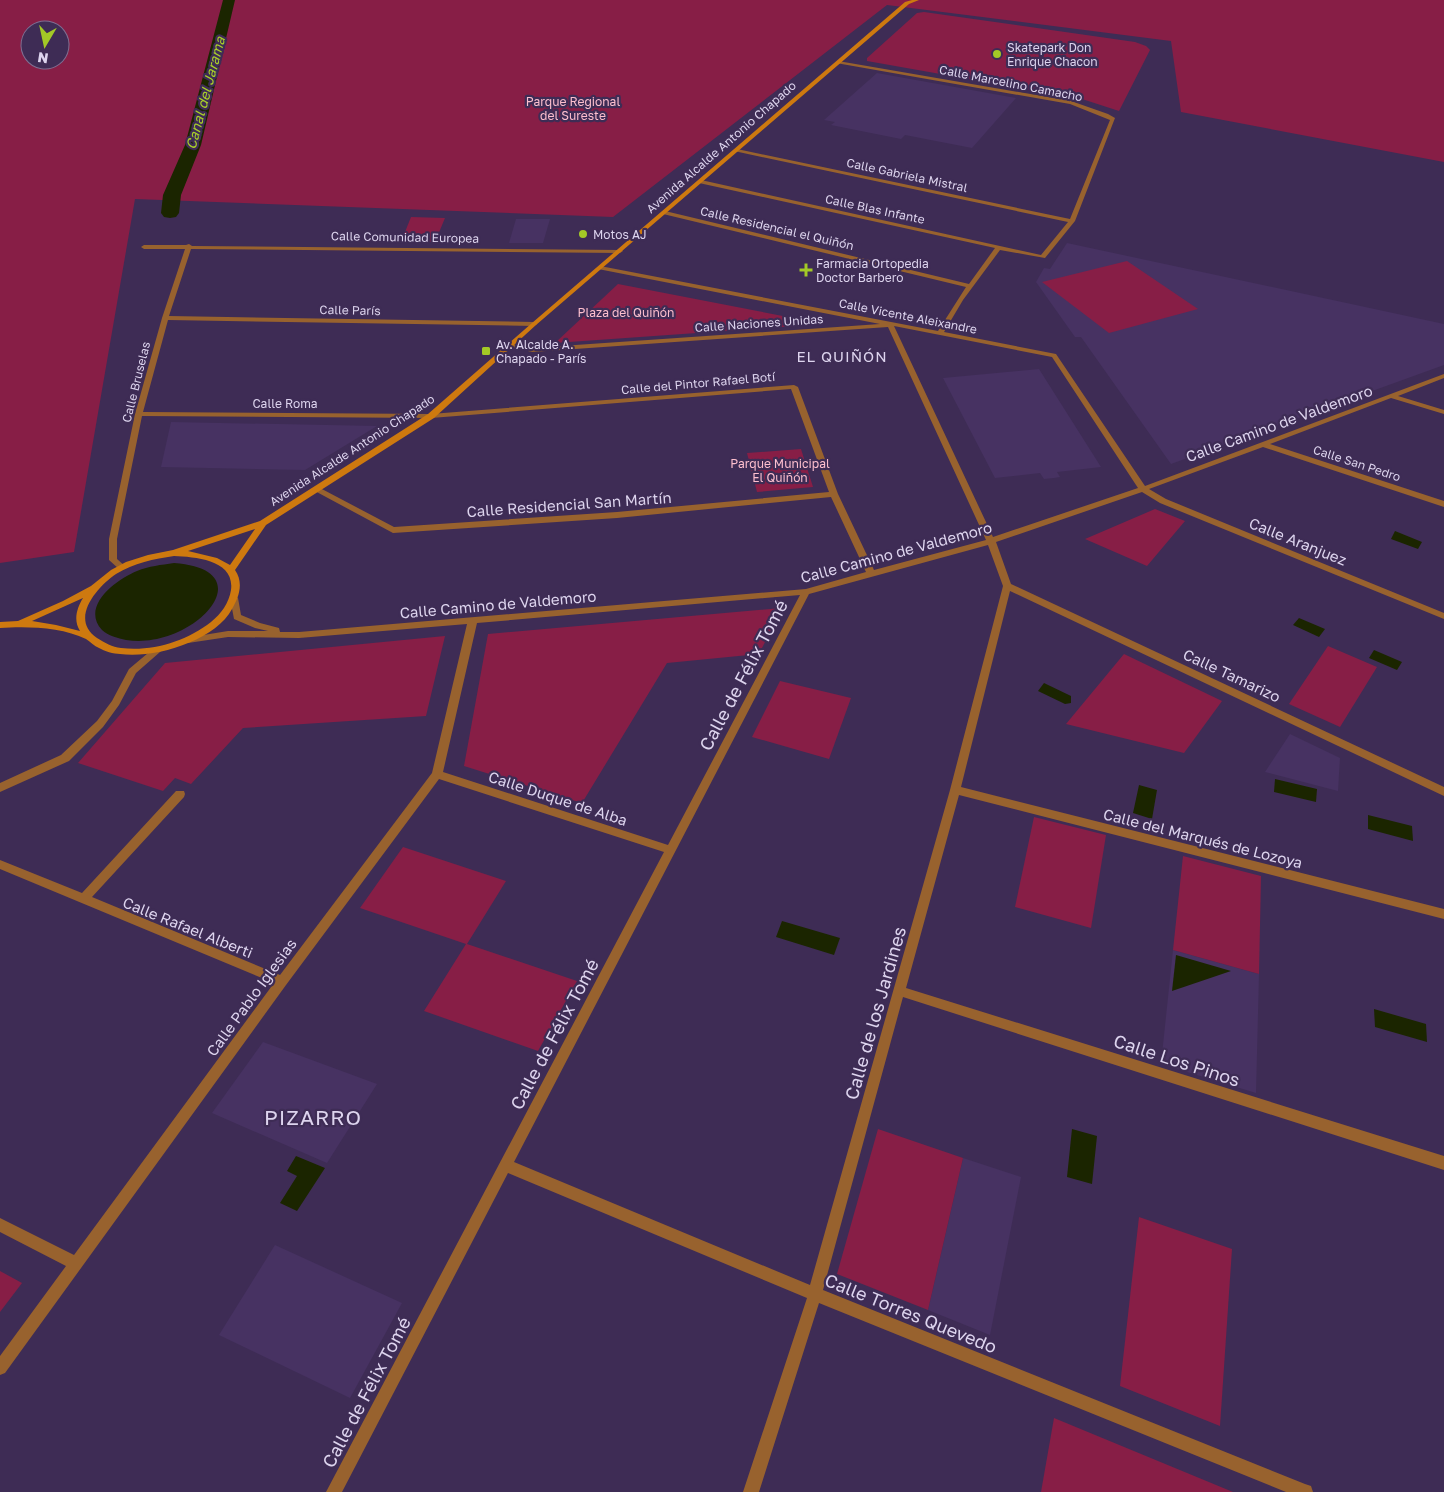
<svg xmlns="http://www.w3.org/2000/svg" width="1444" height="1492" font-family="'Golos Text',sans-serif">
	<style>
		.built { fill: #473262 }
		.green { fill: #871e46; fill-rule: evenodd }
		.water { fill: #1b2500 }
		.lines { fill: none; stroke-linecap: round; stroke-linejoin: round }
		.canal { fill: #1b2500; fill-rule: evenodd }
		.street { fill: #98622e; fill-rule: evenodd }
		.secondary { fill: #ce790f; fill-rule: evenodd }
		.poi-dot { fill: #a3c926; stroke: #3e2c55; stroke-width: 2 }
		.labels { text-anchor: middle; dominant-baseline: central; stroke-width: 4.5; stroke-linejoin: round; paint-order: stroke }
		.far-poi-label { font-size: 12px; fill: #ddd4ee; stroke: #3e2c55; text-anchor: start }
		.far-street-label { font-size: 12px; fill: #ddd4ee; stroke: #3e2c55 }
		.far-park-label { font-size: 12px; fill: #fdbfce; stroke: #3e2c55 }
		.far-water-label { font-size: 14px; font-style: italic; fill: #aad129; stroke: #3e2c55 }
		.far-quarter-label { font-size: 15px; letter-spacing: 1px; fill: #ddd4ee; stroke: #3e2c55 }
		.street-label { font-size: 15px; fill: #ddd4ee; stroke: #3e2c55 }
		.near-street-label { font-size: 18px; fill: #ddd4ee; stroke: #3e2c55 }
		.near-quarter-label { font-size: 21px; letter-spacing: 1px; fill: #ddd4ee; stroke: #3e2c55 }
	</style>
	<rect width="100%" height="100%" fill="#3e2c55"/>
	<g class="built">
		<path d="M877,73L1016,98L972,148L905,135L901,139L831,125L835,122L824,120Z"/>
		<path d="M516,219H550L543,243H509Z"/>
		<path d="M1067,243L1444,324V365L1171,464L1081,337H1075L1036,282L1044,268L1050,269Z"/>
		<path d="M1039,369L1101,467L1057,472L1060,477L1054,478L1044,479L1040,473L995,478L943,378Z"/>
		<path d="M171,422L377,426L305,470L161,467Z"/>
		<path d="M1290,734L1340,758L1338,791L1265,772Z"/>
		<path d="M1173,950L1259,974L1256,1093L1161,1064Z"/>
		<path d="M263,1042L377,1084L327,1163L212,1113Z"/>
		<path d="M963,1158L1021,1177L990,1335L928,1310Z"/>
		<path d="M275,1245L402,1303L350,1398L219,1335Z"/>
	</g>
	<g class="green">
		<path d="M0,0H1444V162L1181,112L1171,41L887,5L613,217L135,199L74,552L0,563ZM30,30H60V60H30Z"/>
		<path d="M924,12L1135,42L1146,46L1150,50L1119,111L1082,99L867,61V58L917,13Z"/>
		<path d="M411,217L445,218L435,242H401Z"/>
		<path d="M1127,261L1198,309L1109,333L1042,282Z"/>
		<path d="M618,284L824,324L555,343Z"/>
		<path d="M801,449L813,487L757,492L747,453Z"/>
		<path d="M1155,509L1185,521L1147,566L1085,539Z"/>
		<path d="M782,608L759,654L667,663L582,803L464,766L488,634Z"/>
		<path d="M445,636L426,716L243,728L191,784L175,778L163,791L78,763L165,663Z"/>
		<path d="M1328,646L1377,667L1340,727L1289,704Z"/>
		<path d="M1124,654L1222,701L1184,753L1066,724Z"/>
		<path d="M780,681L851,698L829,759L752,737Z"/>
		<path d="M1034,817L1106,835L1091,928L1015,907Z"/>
		<path d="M403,847L506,881L467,944L577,981L538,1051L424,1011L466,944L360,908Z"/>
		<path d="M1183,856L1261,876L1259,974L1173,950Z"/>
		<path d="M878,1129L963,1158L928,1310L837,1274Z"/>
		<path d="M1139,1217L1232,1249L1220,1426L1120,1386Z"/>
		<path d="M0,1271L22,1283L0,1312Z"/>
		<path d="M1054,1418L1233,1492H1041Z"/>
	</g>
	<g class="water">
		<path d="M1395,531L1422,542L1418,549L1391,539Z"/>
		<path d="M174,563C268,570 192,651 126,640C118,638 108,636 102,630C80,606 117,579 137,571C149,566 161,565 174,563Z"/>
		<path d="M1299,618L1325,629L1319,637L1293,625Z"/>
		<path d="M1374,650L1402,662L1397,670L1369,658Z"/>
		<path d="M1044,683L1071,696V703L1065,704L1038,691Z"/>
		<path d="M1275,779L1317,789L1316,802L1274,792Z"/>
		<path d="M1139,785L1157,790L1152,819L1133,813Z"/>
		<path d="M1368,815L1412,826L1413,841L1368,829Z"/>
		<path d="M782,921L840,938L834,955L776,937Z"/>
		<path d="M1176,955L1231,971L1172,991Z"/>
		<path d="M1374,1009L1426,1024L1427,1042L1375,1027Z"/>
		<path d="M1072,1129L1097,1136L1092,1184L1067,1177Z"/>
		<path d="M296,1156L325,1168L297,1211L280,1203L297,1176L287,1171Z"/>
	</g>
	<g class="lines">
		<path class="canal" d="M223,0H235L201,145L181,195L179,213L176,217L170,218L164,217L161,213L163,195L185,145Z"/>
		<g class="street">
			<path d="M838,61L1071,101L1108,114L1115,118L1075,221L1045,258L1000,250L963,300L944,332L1056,354L1145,486L1444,374V378L1398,396L1444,410V414L1391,398L1270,444L1444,501V507L1263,447L1149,489L1166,499L1444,613V619L1160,503L1142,492L996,542L1011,584L1444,787V796L1010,591L961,787L1444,909V919L959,795L906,988L1444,1156V1170L903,997L823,1290L1305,1484L1311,1486L1313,1492H1286L819,1303L759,1492H743L807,1298L508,1173L342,1492H326L664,852L439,779L286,985L5,1373L0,1375V1356L66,1266L0,1232V1218L74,1255L274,983L0,869V860L82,893L176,791H184L185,794L184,797L92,897L280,975L432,773L467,624L299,638L228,637L188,643L185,642L183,640L185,638L228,631H268L255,628L234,619L230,598L234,595L238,598L241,615L260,623L279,628L280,632H299L806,589L866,572L831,497L617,518L393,533L313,490L317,488H320L394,527L617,512L829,492L791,389L431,418L142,416L117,539V559L126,567L125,569H119L109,560V539L135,414L162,318L185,249H144L141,247L144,245H186L189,244L192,246L622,250L623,251L620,253L191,249L169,316L534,322L537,324L534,326L168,320L143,412L431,414L794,385L798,387L838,494L874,570L986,540L888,327L532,352L508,346L511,344L532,348L880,324L598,269V267L600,266L938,331L966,287L663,214V212L665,211L969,284L995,248L699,183V181L701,180L1041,255L1068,222L734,151L737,149L1070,219L1110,120L1070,104L836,63ZM894,326L1052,357L1138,488L993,537ZM988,545L1003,586L950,790L810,1285L514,1162L809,594ZM800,595L668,845L443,772L477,623Z"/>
			<path d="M157,647L160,648L162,650L160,652L136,673L119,705L103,727L69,761L0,792V783L61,755L97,721L112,701L129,669L154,648Z"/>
		</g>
		<path class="secondary" d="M912,0H919L909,4L536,325L434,418L266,525L235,570C244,583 239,597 232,609C215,641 154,659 120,654C114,654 104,651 99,648C94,646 91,642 86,639C62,627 26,626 0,628V622L18,621L63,601L91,586L111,570L126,562L148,555L173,550L260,521L428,414L532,323L905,2ZM255,529L230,565L217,558L188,551ZM174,556C196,557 235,560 231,590C229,603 221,614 211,622C187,641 152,652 121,648C112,647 105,643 97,638C69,619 97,587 116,574C134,563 154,559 174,556ZM83,598C77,608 73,620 80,631L56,625L32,621Z"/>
	</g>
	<g class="poi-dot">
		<circle cx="997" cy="54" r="5"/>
		<circle cx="583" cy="234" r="5"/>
		<path d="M803.5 262.5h5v5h5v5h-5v5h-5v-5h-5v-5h5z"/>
		<rect x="481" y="346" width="10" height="10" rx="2.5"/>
	</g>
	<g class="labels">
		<g class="far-poi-label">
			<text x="1007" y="47">Skatepark Don<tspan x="1007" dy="14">Enrique Chacon</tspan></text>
			<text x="593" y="234">Motos AJ</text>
			<text x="816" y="263">Farmacia Ortopedia<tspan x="816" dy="14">Doctor Barbero</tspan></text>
			<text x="496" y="344">Av. Alcalde A.<tspan x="496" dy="14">Chapado - París</tspan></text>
		</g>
		<g class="far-street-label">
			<text transform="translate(1011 83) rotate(11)">Calle Marcelino Camacho</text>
			<text transform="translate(721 147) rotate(-41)">Avenida Alcalde Antonio Chapado</text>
			<text transform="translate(907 175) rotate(12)">Calle Gabriela Mistral</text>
			<text transform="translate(875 209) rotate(12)">Calle Blas Infante</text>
			<text transform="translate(777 228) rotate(13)">Calle Residencial el Quiñón</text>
			<text transform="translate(405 237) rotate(1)">Calle Comunidad Europea</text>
			<text transform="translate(350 310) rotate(1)">Calle París</text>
			<text transform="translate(908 316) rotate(11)">Calle Vicente Aleixandre</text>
			<text transform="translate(759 323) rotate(-4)">Calle Naciones Unidas</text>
			<text transform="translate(136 382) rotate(-76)">Calle Bruselas</text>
			<text transform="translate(698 383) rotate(-5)">Calle del Pintor Rafael Botí</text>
			<text x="285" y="403">Calle Roma</text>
			<text transform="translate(352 450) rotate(-33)">Avenida Alcalde Antonio Chapado</text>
			<text transform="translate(1357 463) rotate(18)">Calle San Pedro</text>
		</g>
		<g class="far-park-label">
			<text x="573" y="101">Parque Regional<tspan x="573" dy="14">del Sureste</tspan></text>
			<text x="626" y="312">Plaza del Quiñón</text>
			<text x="780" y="463">Parque Municipal<tspan x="780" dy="14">El Quiñón</tspan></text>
		</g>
		<g class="far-water-label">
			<text transform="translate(205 93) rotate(-75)">Canal del Jarama</text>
		</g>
		<g class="far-quarter-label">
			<text x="842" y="356">EL QUIÑÓN</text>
		</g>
		<g class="street-label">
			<text transform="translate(1279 423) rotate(-20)">Calle Camino de Valdemoro</text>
			<text transform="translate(569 504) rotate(-4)">Calle Residencial San Martín</text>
			<text transform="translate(1298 541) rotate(22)">Calle Aranjuez</text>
			<text transform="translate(896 552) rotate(-15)">Calle Camino de Valdemoro</text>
			<text transform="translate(498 604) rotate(-5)">Calle Camino de Valdemoro</text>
			<text transform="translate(1232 675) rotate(25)">Calle Tamarizo</text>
			<text transform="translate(558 798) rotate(18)">Calle Duque de Alba</text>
			<text transform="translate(1203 838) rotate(14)">Calle del Marqués de Lozoya</text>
			<text transform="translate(188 927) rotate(22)">Calle Rafael Alberti</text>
			<text transform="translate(251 997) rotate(-54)">Calle Pablo Iglesias</text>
		</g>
		<g class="near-street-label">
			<text transform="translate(743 675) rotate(-62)">Calle de Félix Tomé</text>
			<text transform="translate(875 1013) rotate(-74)">Calle de los Jardines</text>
			<text transform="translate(554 1034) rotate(-62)">Calle de Félix Tomé</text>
			<text transform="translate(1177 1060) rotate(18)">Calle Los Pinos</text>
			<text transform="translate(911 1313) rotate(22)">Calle Torres Quevedo</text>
			<text transform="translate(366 1392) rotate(-62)">Calle de Félix Tomé</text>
		</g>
		<g class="near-quarter-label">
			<text x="313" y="1117">PIZARRO</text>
		</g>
	</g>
	<g transform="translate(45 45) rotate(189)"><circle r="24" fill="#3e2c55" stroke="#7e6f92"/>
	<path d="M0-4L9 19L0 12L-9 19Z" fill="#a3c926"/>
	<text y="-8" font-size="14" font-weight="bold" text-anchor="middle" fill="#ddd4ee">N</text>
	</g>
</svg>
